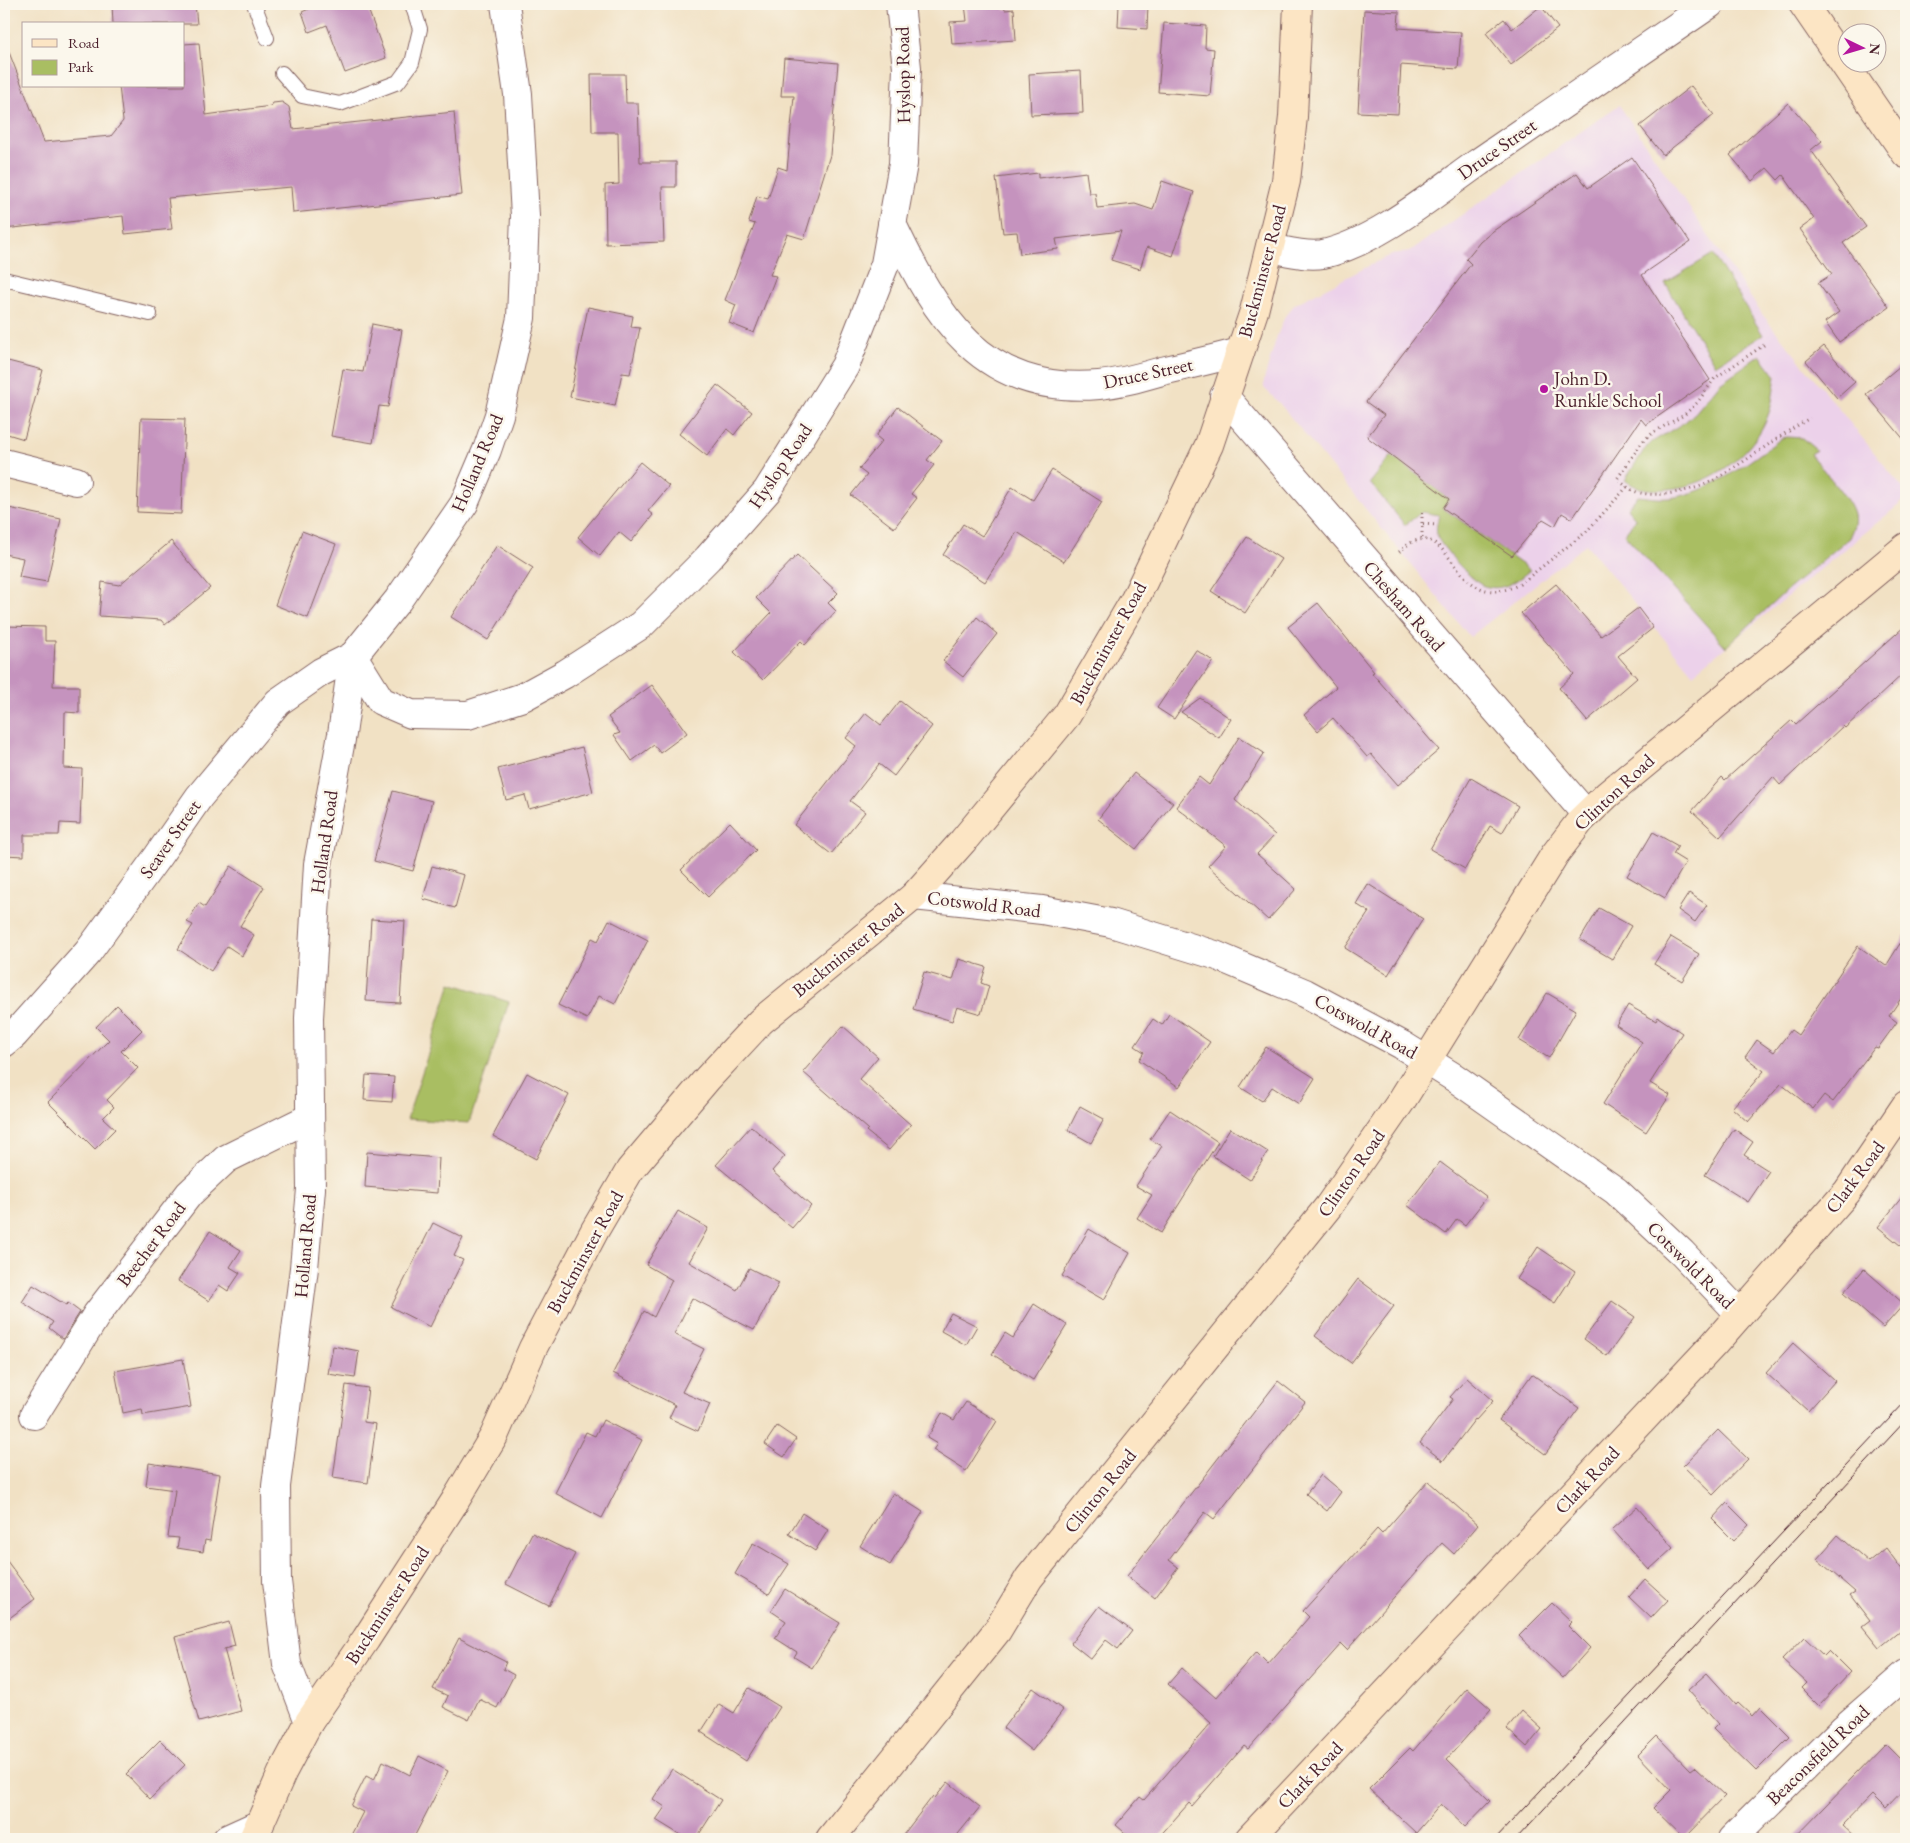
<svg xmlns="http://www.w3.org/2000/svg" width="1910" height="1843" font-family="'EB Garamond',serif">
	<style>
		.built { fill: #ecd1ea }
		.green { fill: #a9be62; stroke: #7a6e46 }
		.building { fill: #c593be }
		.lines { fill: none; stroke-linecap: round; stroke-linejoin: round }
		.lane-casing { stroke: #846361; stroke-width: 16 }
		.street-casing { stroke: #846361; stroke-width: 30 }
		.secondary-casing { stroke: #846361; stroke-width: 30 }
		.path { stroke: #846361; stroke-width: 3; stroke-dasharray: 1 4; stroke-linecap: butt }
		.lane { stroke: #fff; stroke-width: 14 }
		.street { stroke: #fff; stroke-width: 28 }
		.secondary { stroke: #fce5c4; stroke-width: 28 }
		.tram { stroke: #4a1f2b; stroke-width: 1 }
		.poi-dot { fill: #b5179e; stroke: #fbf7ec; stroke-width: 2 }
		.labels { text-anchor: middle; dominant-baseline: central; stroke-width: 5; stroke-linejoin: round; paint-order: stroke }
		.street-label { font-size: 19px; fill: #4a1f2b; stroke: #fbf7ec }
		.poi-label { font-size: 19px; fill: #4a1f2b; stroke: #fbf7ec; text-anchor: start }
	</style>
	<rect width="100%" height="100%" fill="#fbf7ec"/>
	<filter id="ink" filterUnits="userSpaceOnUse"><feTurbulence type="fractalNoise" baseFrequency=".02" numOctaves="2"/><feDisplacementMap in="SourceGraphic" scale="10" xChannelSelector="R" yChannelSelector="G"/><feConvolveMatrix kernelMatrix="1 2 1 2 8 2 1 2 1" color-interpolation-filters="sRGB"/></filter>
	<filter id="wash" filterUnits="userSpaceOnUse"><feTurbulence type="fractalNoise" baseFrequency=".0096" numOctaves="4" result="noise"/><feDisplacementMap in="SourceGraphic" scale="20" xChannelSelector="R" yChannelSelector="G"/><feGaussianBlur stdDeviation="1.12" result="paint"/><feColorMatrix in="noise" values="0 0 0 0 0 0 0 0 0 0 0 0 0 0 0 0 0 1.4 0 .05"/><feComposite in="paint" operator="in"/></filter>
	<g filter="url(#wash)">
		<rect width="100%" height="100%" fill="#f1e1c4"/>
		<path class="built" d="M1619,105L1762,314L1906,492V499L1693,674L1586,544L1470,637L1280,404L1264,388V380L1277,336L1285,316L1295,304L1390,255L1410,251Z"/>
		<g class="green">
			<path d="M1713,254L1763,335L1715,365L1665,283Z"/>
			<path d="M1760,355L1776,376C1774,387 1773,399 1770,410C1756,453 1713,485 1669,489C1652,490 1639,491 1625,480L1644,450L1652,442L1685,422L1696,412L1720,383Z"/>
			<path d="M1787,437L1802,438L1816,450L1810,454C1821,468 1851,499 1854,515C1856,523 1852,531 1849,538L1787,590L1726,647L1624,534L1636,519L1627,508L1638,496C1649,497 1659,499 1669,498C1712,493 1748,462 1782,438Z"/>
			<path d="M1392,455L1449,499L1443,508L1530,570C1517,581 1503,592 1484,586C1474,583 1443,549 1438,538C1435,531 1437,522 1439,515L1422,512L1405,525L1370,483Z"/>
			<path d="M451,983L509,1002L469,1123L407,1119Z"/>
		</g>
		<g id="blocks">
			<g class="building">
				<path d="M112,4H195L197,24H113Z"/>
				<path d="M320,4H377L378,6L368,9L386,58L345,73L327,25L309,32L302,12Z"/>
				<path d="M965,4H1004L1005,10L1014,9L1016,40L952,44L950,22L967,21Z"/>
				<path d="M1119,4H1148L1147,29L1118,27Z"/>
				<path d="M1541,6L1558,28L1511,65L1486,33L1504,19L1512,29Z"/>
				<path d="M1364,10L1399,12L1398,28L1461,32L1458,69L1401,65L1398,114L1358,112Z"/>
				<path d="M1164,23L1206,26L1205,48L1214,49L1210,96L1158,92Z"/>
				<path d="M5,42L44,142L111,136L123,121L119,86H184V44L199,43L206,115L271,106L273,103L282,102L289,107L293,129L454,112L462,195L293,213L291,187L168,198L172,229L125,234L123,216L4,229V43Z"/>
				<path d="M784,58L838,63L830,155L804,239L787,234L770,275L776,276L754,333L729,323L736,305L725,300L755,224L749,222L757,196L768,199L778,167L787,170L794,96H781Z"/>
				<path d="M1081,71L1083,113L1031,115L1029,74Z"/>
				<path d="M591,74H625L626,103H638L640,162H676V187H662L664,242L606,244L605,185L619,184L618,132H592Z"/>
				<path d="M1691,86L1714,115L1663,155L1640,126Z"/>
				<path d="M1788,103L1822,141L1811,150L1866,227L1843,243L1889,307L1839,342L1825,322L1839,312L1818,283L1832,274L1800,229L1814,219L1783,175L1778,180L1767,168L1752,181L1730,155Z"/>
				<path d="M1632,157L1690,242L1642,275L1710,380L1646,425L1641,419L1572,519L1562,513L1555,526L1543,519L1512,556L1443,508L1449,499L1367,437L1384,415L1366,402L1471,264L1466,259L1480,242L1493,231L1577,173L1588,188Z"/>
				<path d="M1086,172L1089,193H1095L1097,208L1135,204L1153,210L1162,181L1194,192L1173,256L1147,247L1140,269L1111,260L1121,231L1056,239L1058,249L1020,254L1017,232L1003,233L996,178L1038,173V178Z"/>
				<path d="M588,307L633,316L631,327L640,328L630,374L622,373L615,406L570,397Z"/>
				<path d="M372,324L402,330L388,407L379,406L373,443L331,436L343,369L363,372Z"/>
				<path d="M1824,346L1855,382L1837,398L1806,361Z"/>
				<path d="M4,360L43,370L24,439L4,433Z"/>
				<path d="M1906,361V442L1866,394Z"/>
				<path d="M717,385L752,412L734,435L727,429L707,456L679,434Z"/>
				<path d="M898,407L942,441L927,460L934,465L911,494L917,498L894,528L851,495L867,475L859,469L882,441L876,436Z"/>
				<path d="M141,418L185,419L181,514L137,512Z"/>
				<path d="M640,462L669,486L648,511L653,515L631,542L619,532L600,556L578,537Z"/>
				<path d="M1052,470L1102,502L1064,562L1017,532L985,582L943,555L963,524L982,536L1012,487L1033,500Z"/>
				<path d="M4,507L61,519L47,582L19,577L23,558L4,554Z"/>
				<path d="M302,531L336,544L308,618L275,605Z"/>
				<path d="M1247,537L1281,559L1245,613L1211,591Z"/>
				<path d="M171,541L210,588L165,625L161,620L99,616L102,582L119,585Z"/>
				<path d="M497,545L533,568L488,640L451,617Z"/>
				<path d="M797,555L838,593L828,603L836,611L805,645L801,641L763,680L734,652L771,613L756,598Z"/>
				<path d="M1556,584L1601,636L1638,608L1653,628L1618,656L1637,678L1587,721L1559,688L1574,674L1521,613Z"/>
				<path d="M1318,603L1374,672L1372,673L1439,750L1398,785L1371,754L1367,757L1333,718L1318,731L1304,715L1336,687L1288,627Z"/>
				<path d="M977,617L997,634L963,677L943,661Z"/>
				<path d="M1906,625V671L1845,728L1843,726L1780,785L1773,777L1720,837L1692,811L1722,777L1725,780L1792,720L1796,724Z"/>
				<path d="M4,626L45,627V641H55L53,686H79V713L65,712L64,768L82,769L80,824L60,823L59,835H24V856L4,855Z"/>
				<path d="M1196,650L1213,661L1174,719L1157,708Z"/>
				<path d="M652,685L687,733L660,753L654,745L632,761L614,735L620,733L608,717Z"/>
				<path d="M1200,698L1231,719L1219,738L1181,712Z"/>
				<path d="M900,701L932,726L894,776L879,764L850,801L865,812L831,854L794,825L856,746L846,738L866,713L881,725Z"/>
				<path d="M1239,737L1264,753L1235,800L1275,835L1257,854L1296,889L1268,920L1208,866L1226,846L1176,807L1199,777L1209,785Z"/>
				<path d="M582,747L593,792L529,809L525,795L506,800L498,769Z"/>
				<path d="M1134,773L1173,803L1136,849L1098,819Z"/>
				<path d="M1471,778L1518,806L1502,833L1490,826L1465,869L1430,849Z"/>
				<path d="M393,791L432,801L413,871L374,861Z"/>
				<path d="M730,822L756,850L708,897L681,870Z"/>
				<path d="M1653,832L1678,846L1673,854L1686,862L1665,898L1627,876Z"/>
				<path d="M231,866L264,887L240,926L254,935L242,956L227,946L211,971L178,949L193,925L187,922L199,903L205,907Z"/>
				<path d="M432,866L464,875L455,908L423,899Z"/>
				<path d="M1368,884L1423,919L1388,975L1345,948L1369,912L1356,904Z"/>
				<path d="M1689,893L1707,905L1695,922L1678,910Z"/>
				<path d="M1599,908L1631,926L1612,959L1580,940Z"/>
				<path d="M371,919L405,921L400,1003L366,1001Z"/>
				<path d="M609,920L648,940L615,1004L599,996L587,1019L558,1005L592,938L598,941Z"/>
				<path d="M1906,934V991L1889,1016L1897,1022L1878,1048L1875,1047L1833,1102L1824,1095L1813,1109L1781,1084L1748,1122L1732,1108L1764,1071L1745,1057L1757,1040L1774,1052L1791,1030L1798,1035L1858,946L1886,966Z"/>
				<path d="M1671,937L1699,954L1682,981L1654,964Z"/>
				<path d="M959,959L986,967L981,983L989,986L981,1014L957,1007L952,1021L913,1009L924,972L953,980Z"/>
				<path d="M1547,993L1576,1010L1549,1058L1519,1040Z"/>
				<path d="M117,1005L142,1030L121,1051L138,1068L107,1100L114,1107L103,1118L115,1129L95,1149L48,1102L109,1040L96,1027Z"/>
				<path d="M1628,1005L1656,1021L1658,1017L1682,1033L1650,1083L1670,1095L1646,1132L1603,1104L1642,1042L1616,1025Z"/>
				<path d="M1169,1014L1210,1042L1179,1087L1139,1060L1144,1052L1135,1046L1153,1019L1162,1025Z"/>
				<path d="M843,1026L878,1057L859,1079L911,1125L889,1150L866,1131L868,1129L803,1072Z"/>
				<path d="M1266,1047L1315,1078L1299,1104L1272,1087L1262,1101L1240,1087Z"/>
				<path d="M527,1073L569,1095L536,1159L493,1136Z"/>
				<path d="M366,1075L394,1077L392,1102L364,1100Z"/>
				<path d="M1080,1106L1104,1119L1091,1143L1068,1130Z"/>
				<path d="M1170,1110L1218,1142L1161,1233L1137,1218L1152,1195L1136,1186L1162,1146L1150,1139Z"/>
				<path d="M751,1126L785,1156L772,1171L811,1206L792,1228L716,1165Z"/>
				<path d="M1230,1128L1268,1152L1250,1180L1213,1156Z"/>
				<path d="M1734,1129L1753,1142L1744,1155L1769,1171L1748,1202L1705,1175Z"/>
				<path d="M367,1152L439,1158L437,1193L365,1187Z"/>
				<path d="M1440,1162L1487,1197L1465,1225L1457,1219L1446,1234L1407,1205Z"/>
				<path d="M1906,1192V1250L1878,1227Z"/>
				<path d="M678,1211L708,1228L689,1262L737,1290L749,1268L779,1283L754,1330L692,1298L674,1334L704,1349L682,1392L710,1404L698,1431L669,1418L675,1405L613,1373L644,1311L654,1317L672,1280L646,1265Z"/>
				<path d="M433,1223L463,1238L454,1256L463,1260L430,1327L391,1307Z"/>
				<path d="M1089,1229L1130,1253L1104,1300L1062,1276Z"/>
				<path d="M210,1231L241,1250L230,1267L240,1273L228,1291L219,1285L209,1301L178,1281Z"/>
				<path d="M1538,1247L1575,1272L1555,1303L1517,1279Z"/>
				<path d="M1864,1269L1904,1304L1883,1328L1843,1293Z"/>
				<path d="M1358,1279L1394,1306L1351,1363L1315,1336Z"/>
				<path d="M33,1285L66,1305L68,1303L80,1312L63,1339L49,1328L53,1322L22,1302Z"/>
				<path d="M1612,1301L1635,1317L1607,1356L1584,1339Z"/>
				<path d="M1034,1304L1067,1325L1033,1380L992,1354L1005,1333L1013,1338Z"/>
				<path d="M951,1313L977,1326L966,1345L941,1331Z"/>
				<path d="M1793,1343L1835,1381L1808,1411L1766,1373Z"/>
				<path d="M333,1346L359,1351L355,1378L328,1374Z"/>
				<path d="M183,1359L191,1407L143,1415L142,1409L123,1413L115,1371Z"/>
				<path d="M1532,1374L1579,1408L1545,1454L1499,1420Z"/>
				<path d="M1467,1378L1493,1401L1476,1420L1475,1419L1443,1461L1420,1443L1453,1399L1450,1397Z"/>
				<path d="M1278,1381L1305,1402L1214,1519L1205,1512L1169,1560L1178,1567L1155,1598L1127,1576Z"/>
				<path d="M346,1385L368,1388L364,1422L376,1424L368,1483L333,1478Z"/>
				<path d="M966,1402L997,1421L966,1471L933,1450L937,1444L927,1438L942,1413L954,1420Z"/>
				<path d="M603,1420L642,1440L602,1518L555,1493L586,1432L595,1436Z"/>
				<path d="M777,1426L796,1439L784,1457L765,1444Z"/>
				<path d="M1718,1430L1748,1459L1713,1495L1683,1466Z"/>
				<path d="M149,1463L220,1474L210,1541L205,1540L203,1552L177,1548L179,1538L168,1537L175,1490L146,1486Z"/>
				<path d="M1321,1475L1341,1492L1327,1511L1306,1494Z"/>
				<path d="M1428,1481L1478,1525L1454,1554L1442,1543L1347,1650L1341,1644L1248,1749L1244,1746L1192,1806L1189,1803L1157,1839H1132L1116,1825L1140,1797L1144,1800L1211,1723L1168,1684L1182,1668L1216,1698L1256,1652L1268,1664L1309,1617L1303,1611L1377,1529L1382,1534Z"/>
				<path d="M893,1493L923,1512L890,1565L860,1546Z"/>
				<path d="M1727,1503L1749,1525L1734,1541L1712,1519Z"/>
				<path d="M1637,1507L1673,1548L1649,1570L1612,1529Z"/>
				<path d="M802,1513L828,1530L815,1551L789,1534Z"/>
				<path d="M532,1533L575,1554L549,1606L506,1584Z"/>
				<path d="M1838,1535L1869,1562L1886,1548L1906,1575V1626L1879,1648L1862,1627L1870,1621L1850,1595L1855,1592L1817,1559Z"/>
				<path d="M753,1543L789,1564L769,1594L735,1574Z"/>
				<path d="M4,1557L35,1599L4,1622Z"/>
				<path d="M1645,1579L1668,1600L1651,1618L1629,1597Z"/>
				<path d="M785,1589L840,1623L812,1668L794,1657L797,1652L775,1638L786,1621L771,1611Z"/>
				<path d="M1552,1603L1572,1622L1568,1626L1590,1648L1563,1678L1519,1636Z"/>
				<path d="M1099,1606L1132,1631L1118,1649L1106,1640L1091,1659L1071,1643Z"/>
				<path d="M229,1622L235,1646L224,1649L241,1711L199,1722L175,1637Z"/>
				<path d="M1804,1637L1824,1656L1829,1651L1850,1672L1819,1705L1802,1688L1807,1683L1782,1660Z"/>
				<path d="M459,1638L506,1662L503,1669L514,1675L497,1708L479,1699L469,1720L443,1707L448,1696L433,1689Z"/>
				<path d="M1707,1673L1736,1705L1738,1703L1752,1716L1760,1707L1790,1737L1756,1771L1713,1729L1718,1724L1688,1690Z"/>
				<path d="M749,1688L780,1707L746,1761L701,1732L719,1704L734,1713Z"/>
				<path d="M1033,1688L1063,1710L1032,1751L1003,1728Z"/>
				<path d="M1467,1688L1491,1709L1447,1759L1490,1801L1465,1827L1441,1804L1416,1833L1369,1789L1410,1748L1413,1751Z"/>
				<path d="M1522,1711L1542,1729L1527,1747L1507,1729Z"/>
				<path d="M1657,1736L1690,1770L1694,1767L1725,1796L1684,1838L1653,1808L1671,1790L1638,1755Z"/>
				<path d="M160,1740L185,1765L150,1799L126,1774Z"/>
				<path d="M1885,1744L1906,1765V1788L1886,1809L1872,1795L1842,1826L1856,1839H1793Z"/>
				<path d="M419,1756L448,1771L413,1839H349L363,1812L351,1806L366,1776L374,1780L383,1761L410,1775Z"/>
				<path d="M672,1769L721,1800L696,1839H687L656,1820L665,1807L653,1799Z"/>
				<path d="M948,1782L980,1807L954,1839H900L933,1796L935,1798Z"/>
			</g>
		</g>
	</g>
	<g filter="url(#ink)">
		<use href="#blocks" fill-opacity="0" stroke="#846361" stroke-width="1"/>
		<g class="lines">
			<defs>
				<g id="lane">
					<path d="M254,4L267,38"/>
					<path d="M282,73L302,96L340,104L398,82L412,63L420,29L412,4"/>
					<path d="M4,279L150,314"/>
				</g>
				<g id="street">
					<path d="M892,224C936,317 982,395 1099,385C1121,383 1141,377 1162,371C1188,365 1214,359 1240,352"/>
					<path d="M1270,248C1287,251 1306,257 1323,254C1375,243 1435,193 1479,162C1556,109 1633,56 1710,4"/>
					<path d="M1224,396L1586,814"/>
					<path d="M4,463L76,481"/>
					<path d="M353,656L381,701L411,714L468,715L523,697L565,674L641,625L708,558L767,491L845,366L885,264L903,164L907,68L900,4"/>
					<path d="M914,896L1042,910L1111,923L1215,955L1305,993L1402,1045L1455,1078L1616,1191L1682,1253L1740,1314"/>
					<path d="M4,1043L14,1035L88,952L158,856L199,797L278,702L321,672L353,656"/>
					<path d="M34,1415L97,1314L189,1194L226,1159L309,1118"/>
					<path d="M309,1722L287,1664L277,1581L276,1486L304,1268L311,1189L309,1018L318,864L342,734L353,656L398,600L464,504L487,450L499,415L521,318L525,216L518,94L505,4"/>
					<path d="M227,1839L260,1824"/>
					<path d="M1732,1839L1844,1728L1906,1674"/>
				</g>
				<g id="secondary">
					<path d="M1803,4L1906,154"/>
					<path d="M253,1839L282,1773L309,1722L366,1639L455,1501L494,1436L533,1348L595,1230L630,1170L707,1079L761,1021L914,896L963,841L1067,715L1135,599L1209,445L1254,311L1286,181L1293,117L1298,4"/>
					<path d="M830,1839L997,1631L1029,1578L1328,1207L1402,1100L1555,854L1581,820L1607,795L1906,547"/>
					<path d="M1249,1839L1713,1345L1847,1192L1906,1105"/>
				</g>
			</defs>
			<use href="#lane" class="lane-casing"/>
			<use href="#street" class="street-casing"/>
			<use href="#secondary" class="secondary-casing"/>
			<g class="path">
				<path d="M1764,345L1715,378L1697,403L1684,415L1654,432L1643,441L1617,479C1622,483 1627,487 1632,490C1651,500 1696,491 1714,480C1747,461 1777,437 1810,418"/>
				<path d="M1422,512V540"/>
				<path d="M1423,524L1437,525"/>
				<path d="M1399,552C1404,548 1409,543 1415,541C1454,527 1456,616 1520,584L1586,532L1627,487"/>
			</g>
			<use href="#lane" class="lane"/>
			<use href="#street" class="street"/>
			<use href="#secondary" class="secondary"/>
			<g class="tram">
				<path d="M1495,1839L1906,1401"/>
				<path d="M1516,1839L1906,1420"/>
			</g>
		</g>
	</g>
	<circle class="poi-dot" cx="1544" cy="389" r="5"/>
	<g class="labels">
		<g class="street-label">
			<text transform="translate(903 75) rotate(-91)">Hyslop Road</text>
			<text transform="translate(1497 149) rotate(-35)">Druce Street</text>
			<text transform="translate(1262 271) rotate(-75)">Buckminster Road</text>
			<text transform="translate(1148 373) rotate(-12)">Druce Street</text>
			<text transform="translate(477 463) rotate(-67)">Holland Road</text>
			<text transform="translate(780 466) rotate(-56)">Hyslop Road</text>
			<text transform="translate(1404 606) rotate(49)">Chesham Road</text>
			<text transform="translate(1108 643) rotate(-61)">Buckminster Road</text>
			<text transform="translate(1614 792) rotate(-43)">Clinton Road</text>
			<text transform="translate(170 839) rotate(-55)">Seaver Street</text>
			<text transform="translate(324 842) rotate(-82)">Holland Road</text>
			<text transform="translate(984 904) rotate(7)">Cotswold Road</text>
			<text transform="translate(848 950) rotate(-39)">Buckminster Road</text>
			<text transform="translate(1366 1026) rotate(29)">Cotswold Road</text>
			<text transform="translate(1351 1173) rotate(-55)">Clinton Road</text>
			<text transform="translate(1855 1177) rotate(-53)">Clark Road</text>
			<text transform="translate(151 1244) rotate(-53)">Beecher Road</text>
			<text transform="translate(305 1246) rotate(-85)">Holland Road</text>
			<text transform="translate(585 1252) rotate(-61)">Buckminster Road</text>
			<text transform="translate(1691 1265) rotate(45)">Cotswold Road</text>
			<text transform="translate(1587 1480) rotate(-47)">Clark Road</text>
			<text transform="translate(1100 1491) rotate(-51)">Clinton Road</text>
			<text transform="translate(387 1605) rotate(-57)">Buckminster Road</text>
			<text transform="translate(1818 1755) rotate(-44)">Beaconsfield Road</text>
			<text transform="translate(1310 1775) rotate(-46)">Clark Road</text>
		</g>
		<g class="poi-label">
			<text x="1554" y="378">John D.<tspan x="1554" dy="22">Runkle School</tspan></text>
		</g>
	</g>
	<rect width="1910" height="1843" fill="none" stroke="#fbf7ec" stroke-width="20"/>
	<rect x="22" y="22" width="162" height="65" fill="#fbf7ec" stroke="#b4a19f"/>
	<rect x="32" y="39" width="25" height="8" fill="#fce5c4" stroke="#b4a19f"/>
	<text x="68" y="48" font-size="15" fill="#4a1f2b">Road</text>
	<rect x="32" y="60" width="25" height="15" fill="#a9be62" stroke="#b4a19f"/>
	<text x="68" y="72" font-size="15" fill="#4a1f2b">Park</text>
	<g transform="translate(1862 48) rotate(95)"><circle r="24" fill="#fbf7ec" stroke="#b4a19f"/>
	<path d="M0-4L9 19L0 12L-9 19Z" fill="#b5179e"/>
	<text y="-8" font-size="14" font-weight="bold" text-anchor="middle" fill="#4a1f2b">N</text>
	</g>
</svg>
